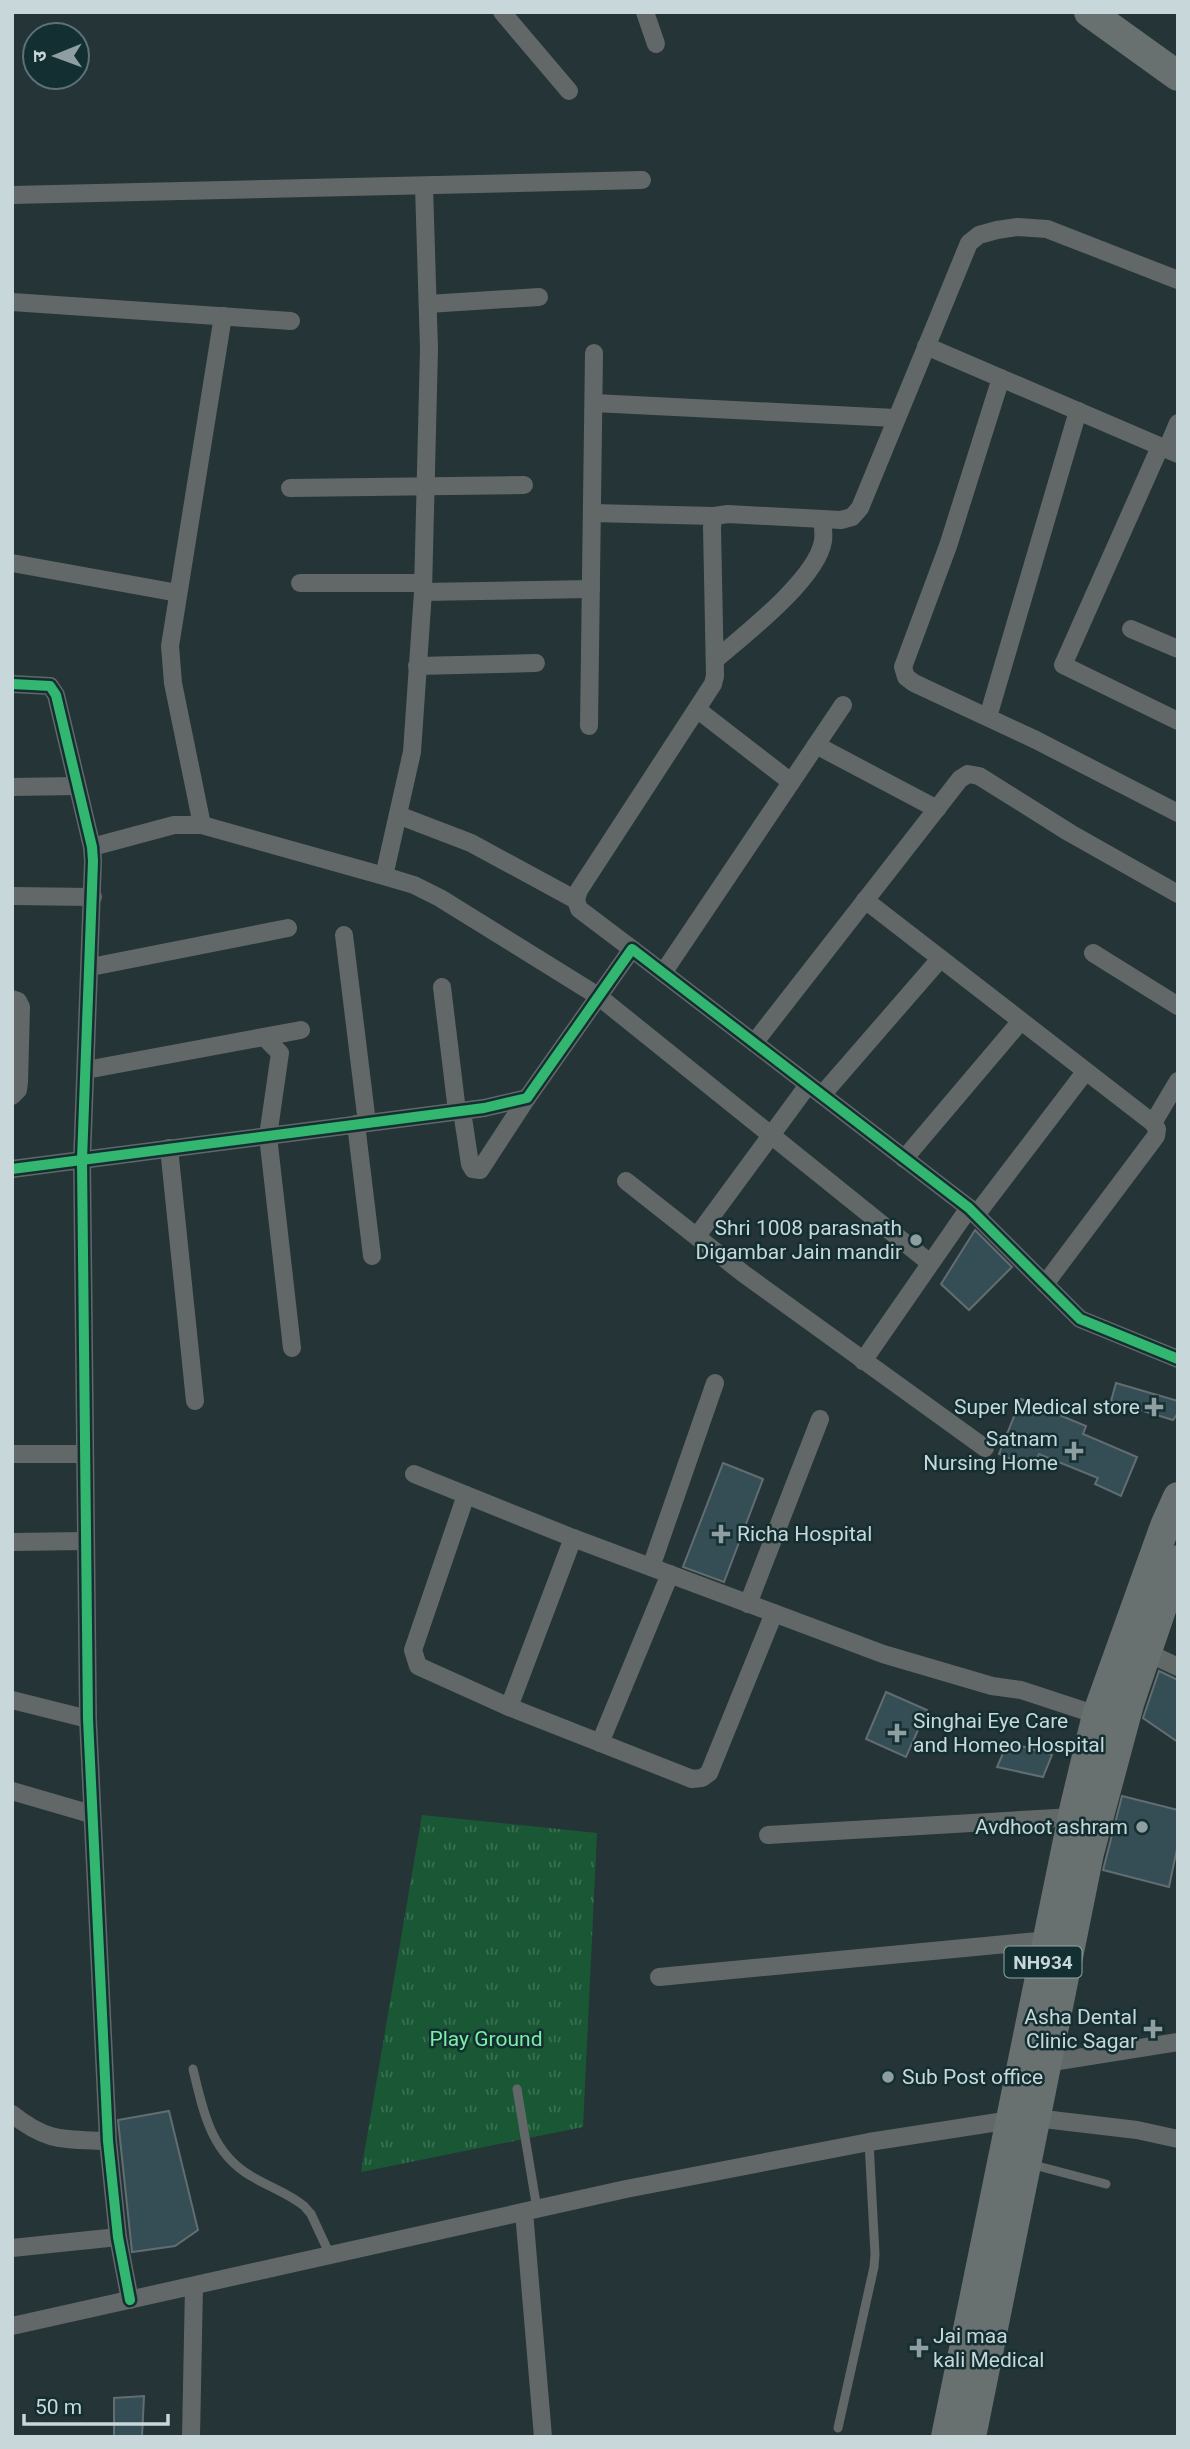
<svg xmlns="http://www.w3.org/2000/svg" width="1190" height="2449" font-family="Roboto,'Noto Sans Devanagari',sans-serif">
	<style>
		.park { fill: url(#park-tufts) }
		.building { fill: #354e56; stroke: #626d71; stroke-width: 2 }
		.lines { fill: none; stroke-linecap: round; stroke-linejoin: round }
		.service { stroke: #626867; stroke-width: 9 }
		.minor { stroke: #626867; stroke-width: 18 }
		.trunk { stroke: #687070; stroke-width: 30 }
		.cycleway-casing { stroke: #142f32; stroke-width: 15 }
		.cycleway { stroke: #33b770; stroke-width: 10 }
		.poi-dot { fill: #8f9ea0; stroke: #142f32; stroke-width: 2.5 }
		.labels { text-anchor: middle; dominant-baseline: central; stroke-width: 5; stroke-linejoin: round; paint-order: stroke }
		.shield { fill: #142f32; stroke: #92a5a7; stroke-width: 2 }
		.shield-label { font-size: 19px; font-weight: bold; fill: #c8d7d9 }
		.poi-label { font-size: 21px; fill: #c8d7d9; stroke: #142f32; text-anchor: end }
		.park-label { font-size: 21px; fill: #79f0a2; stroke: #142f32 }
	</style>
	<defs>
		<pattern id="park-tufts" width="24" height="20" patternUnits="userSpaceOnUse" patternTransform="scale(1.75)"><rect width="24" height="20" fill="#1a5835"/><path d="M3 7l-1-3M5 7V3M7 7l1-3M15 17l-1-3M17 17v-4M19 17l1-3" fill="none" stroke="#3a6f52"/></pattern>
	</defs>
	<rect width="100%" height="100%" fill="#253436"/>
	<path class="park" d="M422,1815L597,1833L583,2127L361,2172Z"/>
	<g class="building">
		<path d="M975,1230L1012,1267L969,1310L941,1284Z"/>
		<path d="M1116,1383L1178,1401V1413L1173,1420L1111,1401Z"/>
		<path d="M1021,1399L1086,1426L1083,1434L1137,1457L1121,1496L1095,1484L1098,1478L1039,1454L1033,1468L999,1454Z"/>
		<path d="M723,1463L763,1479L724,1582L683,1567Z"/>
		<path d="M1159,1671L1178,1680V1742L1143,1718Z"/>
		<path d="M886,1692L927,1710L906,1757L866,1739Z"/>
		<path d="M1008,1742L1052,1755L1043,1777L997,1767Z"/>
		<path d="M1122,1796L1178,1810V1844L1169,1887L1103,1870Z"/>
		<path d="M169,2111L198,2230L175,2246L132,2252L118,2120Z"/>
		<path d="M144,2396L142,2437H114V2398Z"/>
	</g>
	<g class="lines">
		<g class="service">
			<path d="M193,2069C203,2111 211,2153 251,2176C269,2187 288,2193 304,2206L311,2214L330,2255"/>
			<path d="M517,2089L537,2209"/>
			<path d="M1030,2164L1106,2184"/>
			<path d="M838,2428L874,2267L875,2254L869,2142"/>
		</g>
		<g class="minor">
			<path d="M502,12L569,91"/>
			<path d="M645,12L656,44"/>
			<path d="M12,195L642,180"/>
			<path d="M12,302L291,321"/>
			<path d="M428,304L539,297"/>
			<path d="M926,346L1178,454"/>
			<path d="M1001,378L948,546L903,667L906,677L914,683L1036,740L1178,813"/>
			<path d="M594,403L895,418"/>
			<path d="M1160,447L1063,665L1178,721"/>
			<path d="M1167,449L1178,423"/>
			<path d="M290,488L524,485"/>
			<path d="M592,513L714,516"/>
			<path d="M12,563L178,593"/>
			<path d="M300,583H423"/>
			<path d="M423,592L591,589"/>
			<path d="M1131,629L1178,649"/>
			<path d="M715,660C743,636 817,579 823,541C824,534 823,526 822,519"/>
			<path d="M417,666L536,663"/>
			<path d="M12,684L50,686L56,695L92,847L93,861L82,1160L88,1719L108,2141L118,2237L130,2300"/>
			<path d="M698,710L791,782"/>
			<path d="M988,717L1078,411"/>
			<path d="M589,726L594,353"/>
			<path d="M816,745L937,809"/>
			<path d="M12,787L77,786"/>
			<path d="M398,815L471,843L576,900"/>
			<path d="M202,825L173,683L170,646L223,316"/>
			<path d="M92,847L174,825H202L384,876L414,885L440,898L598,996L930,1263"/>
			<path d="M384,876L412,752L423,592L429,349L424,186"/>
			<path d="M12,896L93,897"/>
			<path d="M865,900L1153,1123L1157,1129L1156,1136L1045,1284"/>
			<path d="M344,935L367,1123"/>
			<path d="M632,949L579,909L576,900L579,890L713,684L715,676L712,527L714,516L728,514L841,520L852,517L860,508L969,243L979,235L997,230L1018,227L1047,229L1178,280"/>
			<path d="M1093,953L1178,1006"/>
			<path d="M91,967L288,928"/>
			<path d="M663,973L843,705"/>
			<path d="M442,987L457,1111"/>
			<path d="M12,999L18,1001L21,1007L19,1082L18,1090L12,1096"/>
			<path d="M264,1037L280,1053L268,1136L292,1348"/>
			<path d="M754,1043L960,779L968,774L979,776L1070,833L1178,894"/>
			<path d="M86,1070L301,1030"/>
			<path d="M822,1095L940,959"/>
			<path d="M462,1111L470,1164L473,1169L480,1170L527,1098"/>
			<path d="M1153,1123L1178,1081"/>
			<path d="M356,1124L372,1256"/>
			<path d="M169,1148L195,1401"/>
			<path d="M904,1159L1020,1022"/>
			<path d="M12,1169L484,1108L527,1098L632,949L969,1208L1080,1319L1178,1359"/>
			<path d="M626,1181L744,1274L985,1448"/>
			<path d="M976,1215L1085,1072"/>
			<path d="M697,1236L808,1085"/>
			<path d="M863,1361L969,1208"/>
			<path d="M12,1454H85"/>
			<path d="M414,1474L573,1538L883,1654L992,1686L1021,1690L1097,1715"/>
			<path d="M466,1495L413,1650L418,1666L509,1707L692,1779L702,1778L709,1773L774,1613"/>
			<path d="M12,1542L85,1541"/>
			<path d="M651,1567L715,1383"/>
			<path d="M748,1604L820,1419"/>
			<path d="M1146,1652L1178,1667"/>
			<path d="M12,1700L88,1719"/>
			<path d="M509,1707L573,1538"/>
			<path d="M600,1743L670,1574"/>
			<path d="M12,1791L91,1814"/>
			<path d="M768,1835L1073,1817"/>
			<path d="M659,1977L1048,1940"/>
			<path d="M1046,2063L1178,2042"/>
			<path d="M12,2114C48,2143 65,2139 108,2141"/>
			<path d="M524,2212L543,2437"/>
			<path d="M12,2248L118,2237"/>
			<path d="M12,2326L626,2189L869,2142L1011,2120L1035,2118L1137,2130L1178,2139"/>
			<path d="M191,2437L194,2286"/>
		</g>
		<g class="trunk">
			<path d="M1089,12L1178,76"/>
			<path d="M946,2437L1075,1806L1097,1715L1165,1526L1178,1497"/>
			<path d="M971,2437L1089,1853L1129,1704L1178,1560"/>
		</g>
		<defs>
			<g id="cycleway">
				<path d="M12,684L50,686L56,695L92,847L93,861L82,1160L88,1719L108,2141L118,2237L130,2300"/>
				<path d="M12,1169L484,1108L527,1098L632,949L969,1208L1080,1319L1178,1359"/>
			</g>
		</defs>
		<use href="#cycleway" class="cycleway-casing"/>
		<use href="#cycleway" class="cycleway"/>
	</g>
	<g class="poi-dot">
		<circle cx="916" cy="1240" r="7"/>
		<path d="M1150.5 1396.5h7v7h7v7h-7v7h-7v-7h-7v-7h7z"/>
		<path d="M1070.5 1440.5h7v7h7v7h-7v7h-7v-7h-7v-7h7z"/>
		<path d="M717.5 1523.5h7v7h7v7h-7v7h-7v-7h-7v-7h7z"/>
		<path d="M893.5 1722.5h7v7h7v7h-7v7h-7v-7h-7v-7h7z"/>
		<circle cx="1142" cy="1827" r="7"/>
		<path d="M1149.5 2018.5h7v7h7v7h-7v7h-7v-7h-7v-7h7z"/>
		<circle cx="888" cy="2077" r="7"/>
		<path d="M915.5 2337.5h7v7h7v7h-7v7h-7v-7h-7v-7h7z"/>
	</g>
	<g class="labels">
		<rect class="shield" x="1004.5" y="1946.5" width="77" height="31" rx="5"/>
		<g class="shield-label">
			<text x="1043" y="1962">NH934</text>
		</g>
		<g class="poi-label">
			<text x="902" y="1228">Shri 1008 parasnath<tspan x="902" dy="24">Digambar Jain mandir</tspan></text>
			<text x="1140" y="1407">Super Medical store</text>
			<text x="1058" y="1439">Satnam<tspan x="1058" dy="24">Nursing Home</tspan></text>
			<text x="737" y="1534" text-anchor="start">Richa Hospital</text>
			<text x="913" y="1721" text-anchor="start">Singhai Eye Care<tspan x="913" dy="24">and Homeo Hospital</tspan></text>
			<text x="1128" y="1827">Avdhoot ashram</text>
			<text x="1137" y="2017">Asha Dental<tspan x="1137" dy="24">Clinic Sagar</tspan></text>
			<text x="902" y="2077" text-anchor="start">Sub Post office</text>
			<text x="933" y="2336" text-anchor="start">Jai maa<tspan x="933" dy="24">kali Medical</tspan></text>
		</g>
		<g class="park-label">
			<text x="486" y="2039">Play Ground</text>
		</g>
	</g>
	<rect width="1190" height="2449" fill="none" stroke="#c8d7d9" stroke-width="28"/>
	<g transform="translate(56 56) rotate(269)"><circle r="33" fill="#142f32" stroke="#5c7275" stroke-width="2"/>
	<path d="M0-5L12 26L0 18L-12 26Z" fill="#8f9ea0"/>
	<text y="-10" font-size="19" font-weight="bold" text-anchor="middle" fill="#c8d7d9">उ</text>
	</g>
	<path d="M24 2414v10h144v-10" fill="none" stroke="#c8d7d9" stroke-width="3.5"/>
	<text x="35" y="2414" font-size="21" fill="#c8d7d9" stroke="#142f32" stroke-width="5" paint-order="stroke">50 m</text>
</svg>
